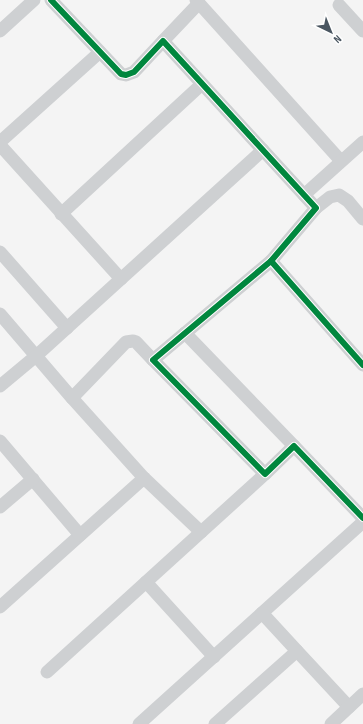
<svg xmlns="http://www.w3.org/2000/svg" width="363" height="724" font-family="'Sofia Sans Condensed',sans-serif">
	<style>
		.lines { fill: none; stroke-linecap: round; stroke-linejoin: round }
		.street { stroke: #ced0d2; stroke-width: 13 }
		.cycleway-casing { stroke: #fff; stroke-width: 8 }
		.cycleway { stroke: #00873e; stroke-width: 6 }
	</style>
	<rect width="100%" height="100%" fill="#f4f4f4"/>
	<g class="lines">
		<g class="street">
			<path d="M51,0L121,74L126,75L134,72L163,41L316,208L271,261L363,365"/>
			<path d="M196,0L341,161"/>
			<path d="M339,5L363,31"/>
			<path d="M0,31L34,0"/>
			<path d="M163,41L199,3"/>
			<path d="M0,142L100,52"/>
			<path d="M0,145L121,279"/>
			<path d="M304,195L363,142"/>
			<path d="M316,208L330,197L339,195L348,201L363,219"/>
			<path d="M61,214L202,84"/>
			<path d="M0,252L67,328"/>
			<path d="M271,261L153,360L265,474L294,446L363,518"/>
			<path d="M0,314L36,356L263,150"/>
			<path d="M185,333L294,446"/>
			<path d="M0,386L36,356L72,398L144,478L0,607"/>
			<path d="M72,398L126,342L133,341L136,342L153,360"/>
			<path d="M0,441L80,535"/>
			<path d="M144,478L201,532"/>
			<path d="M0,507L33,479"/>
			<path d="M146,582L214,657"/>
			<path d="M297,651L349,707"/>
			<path d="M47,672L265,474"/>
			<path d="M139,724L363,522"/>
			<path d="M215,724L297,651L262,613"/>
			<path d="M331,724L363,694"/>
		</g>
		<defs>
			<g id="cycleway">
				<path d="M51,0L121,74L126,75L134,72L163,41L316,208L271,261L363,365"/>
				<path d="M271,261L153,360L265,474L294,446L363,518"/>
			</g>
		</defs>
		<use href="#cycleway" class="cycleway-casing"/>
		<use href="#cycleway" class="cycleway"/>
	</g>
	<g transform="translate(331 32) rotate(137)" stroke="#ffffff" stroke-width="3" paint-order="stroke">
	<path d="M0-3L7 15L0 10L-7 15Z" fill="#4a5661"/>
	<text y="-6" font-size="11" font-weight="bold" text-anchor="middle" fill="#4a5661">N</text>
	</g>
</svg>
